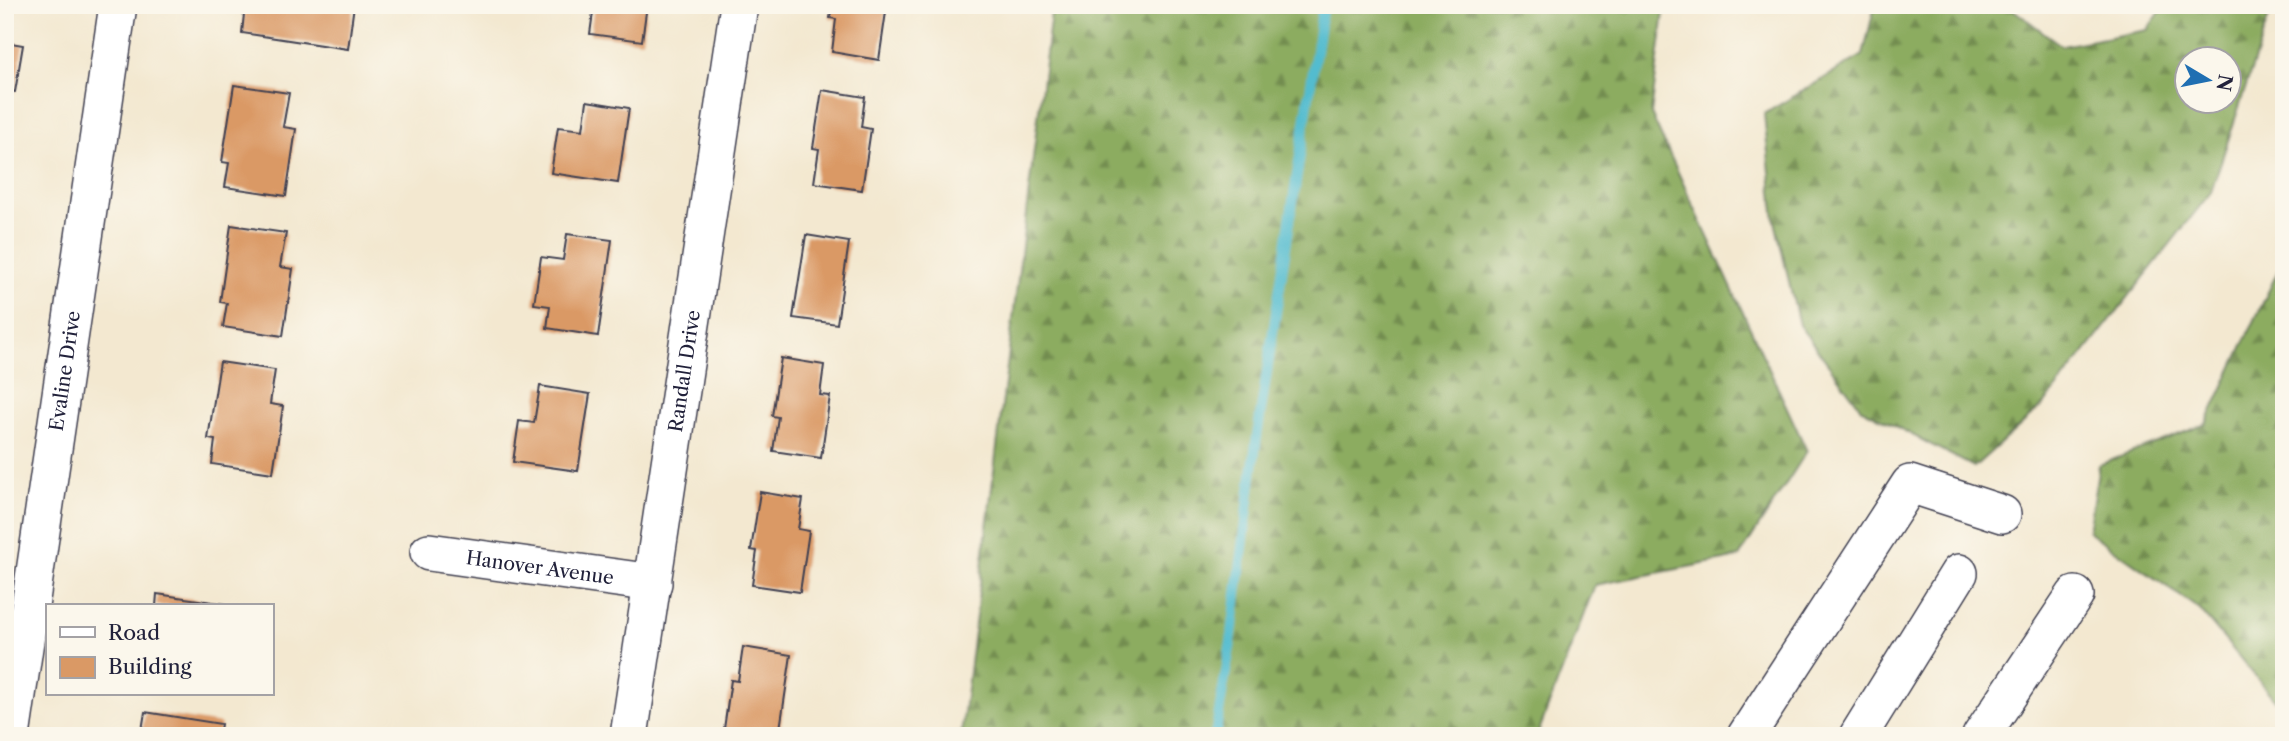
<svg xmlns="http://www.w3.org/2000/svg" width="2289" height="741" font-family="'Libre Caslon Text',serif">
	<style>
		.forest { fill: url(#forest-firs); stroke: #57674e; stroke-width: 2; fill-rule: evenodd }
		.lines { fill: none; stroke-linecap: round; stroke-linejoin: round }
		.stream { stroke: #53bccf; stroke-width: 10 }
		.building { fill: #da9965 }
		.minor-casing { stroke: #414051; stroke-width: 40 }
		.minor { stroke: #fff; stroke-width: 37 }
		.labels { text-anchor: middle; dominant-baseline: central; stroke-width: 6; stroke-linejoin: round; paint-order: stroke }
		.street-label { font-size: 19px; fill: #22223b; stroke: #fbf7ec }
	</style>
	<defs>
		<pattern id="forest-firs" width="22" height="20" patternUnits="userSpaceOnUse" patternTransform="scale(1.75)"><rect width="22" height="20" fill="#8cac60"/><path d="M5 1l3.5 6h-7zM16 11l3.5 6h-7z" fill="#728c50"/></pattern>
	</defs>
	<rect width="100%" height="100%" fill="#fbf7ec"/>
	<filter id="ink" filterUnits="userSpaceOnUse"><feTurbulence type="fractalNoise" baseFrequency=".0143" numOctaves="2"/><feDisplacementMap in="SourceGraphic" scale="14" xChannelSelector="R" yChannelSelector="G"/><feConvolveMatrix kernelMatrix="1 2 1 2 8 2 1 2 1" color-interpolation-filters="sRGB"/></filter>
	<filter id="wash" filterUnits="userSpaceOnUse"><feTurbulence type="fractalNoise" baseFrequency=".00686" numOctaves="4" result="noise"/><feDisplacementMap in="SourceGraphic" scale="28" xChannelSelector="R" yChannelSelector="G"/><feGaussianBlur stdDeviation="1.57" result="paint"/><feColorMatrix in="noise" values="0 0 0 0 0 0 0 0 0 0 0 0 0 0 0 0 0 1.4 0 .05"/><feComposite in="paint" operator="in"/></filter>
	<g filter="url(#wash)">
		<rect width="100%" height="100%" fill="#f3e8d0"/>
		<g class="forest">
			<path d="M1052,5H1665L1651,114L1807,451L1739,557L1595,585L1537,736H961Z"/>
			<path d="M1875,5H2007L2062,46L2147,30L2165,5L2272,7L2211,192L2045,403L1974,467L1862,409L1799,325L1775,221L1764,114L1863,55ZM2188,60H2230V102H2188Z"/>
			<path d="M2284,258V705L2275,700L2200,610L2088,531L2099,465L2206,424Z"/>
		</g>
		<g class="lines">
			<path class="stream" d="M1215,736L1231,642L1256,443L1323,5"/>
		</g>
		<g id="blocks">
			<g class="building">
				<path d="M245,5H354L348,49L242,33Z"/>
				<path d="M594,5H647L642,41L590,34Z"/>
				<path d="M832,5H887L879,60L832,52L836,19L830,18Z"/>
				<path d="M5,42L23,45L15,92L5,91Z"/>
				<path d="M234,85L289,93L283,127L296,129L286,196L225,187L229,163L222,162Z"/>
				<path d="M822,90L865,97L861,127L871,129L862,190L814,183L819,149L813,148Z"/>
				<path d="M587,101L629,108L618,183L551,173L558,127L583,130Z"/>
				<path d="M231,225L286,233L280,267L293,269L283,336L223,327L227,303L220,302Z"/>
				<path d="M567,234L612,240L598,336L547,328L550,306L534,304L541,257L563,260Z"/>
				<path d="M806,235L849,242L837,324L793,318Z"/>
				<path d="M781,358L824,365L820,395L830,396L821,458L773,451L778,417L772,416Z"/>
				<path d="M220,362L275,370L270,404L283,406L273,473L212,464L215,440L208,439Z"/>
				<path d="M540,386L590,394L578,471L513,462L519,421L534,423Z"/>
				<path d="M760,492L803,499L798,529L809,531L800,592L752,585L757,551L751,550Z"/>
				<path d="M157,594L227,604V606H156Z"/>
				<path d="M743,647L791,655L779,736H723L731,680L738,681Z"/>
				<path d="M145,712L221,724L219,736H141Z"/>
			</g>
		</g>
	</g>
	<g filter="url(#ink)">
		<use href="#blocks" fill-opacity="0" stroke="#414051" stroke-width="2"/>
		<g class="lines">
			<defs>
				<g id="minor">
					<path id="s1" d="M429,552L653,583"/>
					<path id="s2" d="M11,736L118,5"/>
					<path id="s3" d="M629,736L739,5"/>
					<path d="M1746,736L1910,484L2002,514"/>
					<path d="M1858,736L1959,573"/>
					<path d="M1981,736L2075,595"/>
				</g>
			</defs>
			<use href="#minor" class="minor-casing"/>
			<use href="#minor" class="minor"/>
		</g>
	</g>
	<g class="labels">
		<g class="street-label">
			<text stroke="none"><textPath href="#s2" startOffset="369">Evaline Drive</textPath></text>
			<text stroke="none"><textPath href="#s3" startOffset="369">Randall Drive</textPath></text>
			<text stroke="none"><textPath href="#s1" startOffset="112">Hanover Avenue</textPath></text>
		</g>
	</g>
	<rect width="2289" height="741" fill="none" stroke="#fbf7ec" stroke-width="28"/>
	<rect x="46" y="604" width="228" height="91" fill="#fbf7ec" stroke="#a4a2a5" stroke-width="2"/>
	<rect x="60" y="627" width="35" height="10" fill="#ffffff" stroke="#a4a2a5" stroke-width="2"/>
	<text x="108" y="640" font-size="21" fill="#22223b">Road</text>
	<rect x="60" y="657" width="35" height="21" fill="#da9965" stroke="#a4a2a5" stroke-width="2"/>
	<text x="108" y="674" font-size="21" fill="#22223b">Building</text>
	<g transform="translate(2208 80) rotate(100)"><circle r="33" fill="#fbf7ec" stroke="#a4a2a5" stroke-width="2"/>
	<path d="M0-5L12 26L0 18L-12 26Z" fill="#1f6fb2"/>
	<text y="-10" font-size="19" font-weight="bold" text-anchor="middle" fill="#22223b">N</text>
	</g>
</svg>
